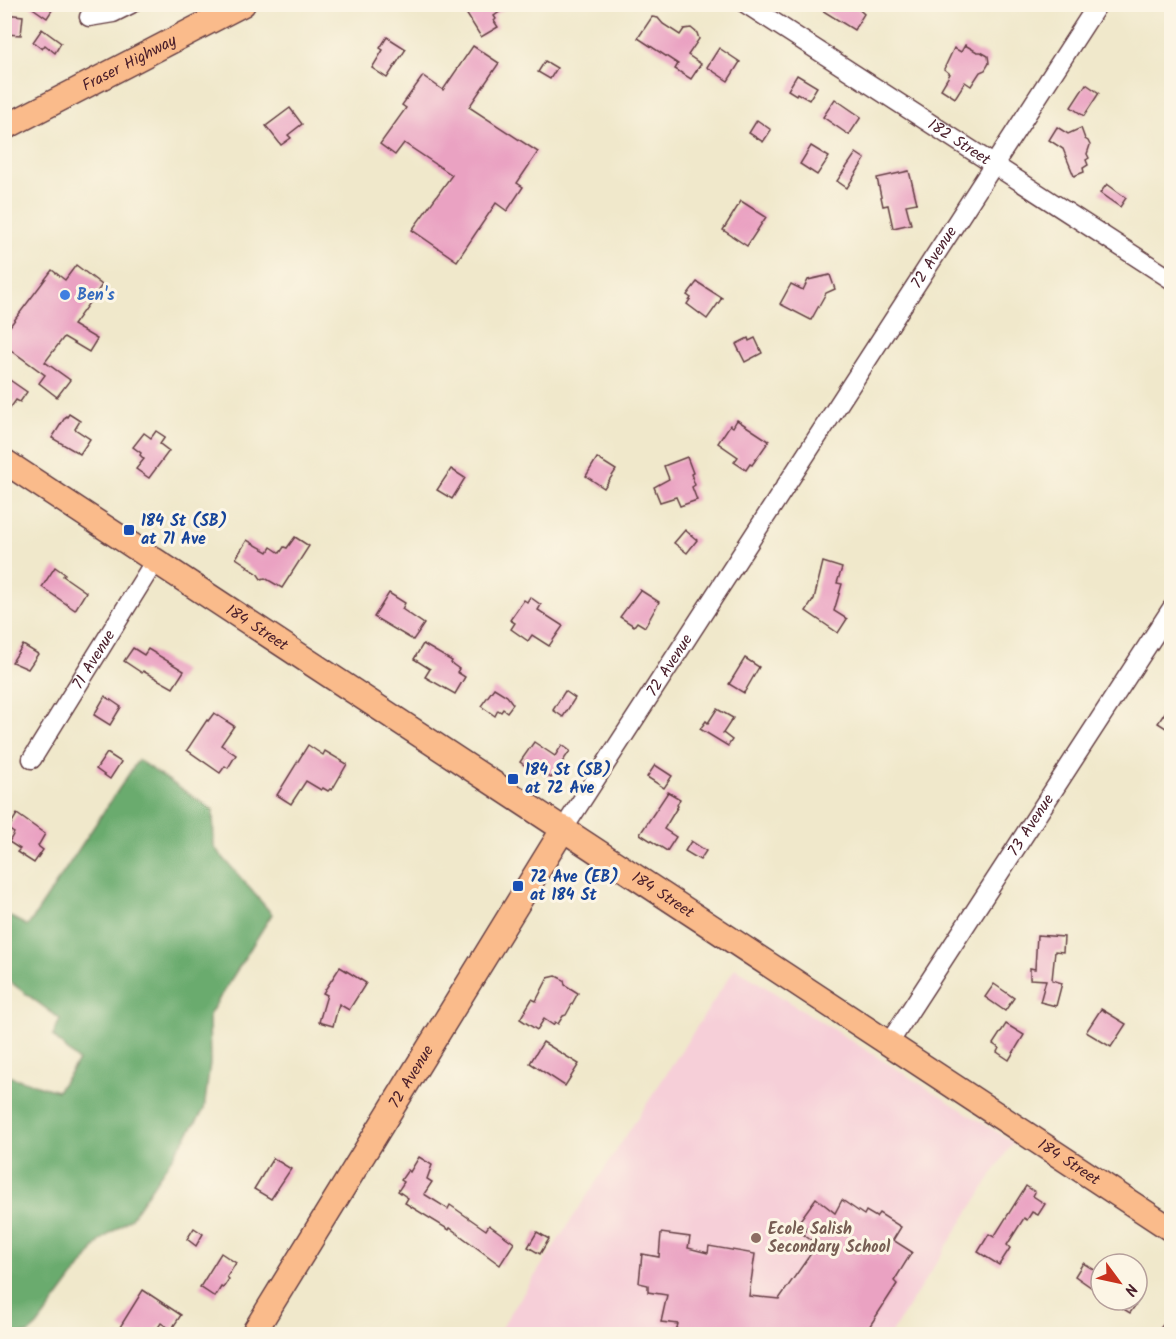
<svg xmlns="http://www.w3.org/2000/svg" width="1176" height="1339" font-family="Kalam,sans-serif">
	<style>
		.built { fill: #f6cfd8 }
		.forest { fill: #6aab6e; stroke: #5a654c; stroke-width: 1.5 }
		.building { fill: #eaa2c2 }
		.lines { fill: none; stroke-linecap: round; stroke-linejoin: round }
		.minor-casing { stroke: #633d43; stroke-width: 21 }
		.major-casing { stroke: #633d43; stroke-width: 27 }
		.minor { stroke: #fff; stroke-width: 18 }
		.major { stroke: #fabb8b; stroke-width: 24 }
		.shop-dot { fill: #3f7fe0; stroke: #fcf5e5; stroke-width: 2 }
		.transit-dot { fill: #1a4fb4; stroke: #fcf5e5; stroke-width: 2 }
		.education-dot { fill: #8d6e63; stroke: #fcf5e5; stroke-width: 2 }
		.labels { text-anchor: middle; dominant-baseline: central; stroke-width: 6; stroke-linejoin: round; paint-order: stroke }
		.street-label { font-size: 16px; fill: #4a1f2b; stroke: #fcf5e5 }
		.shop-label { font-size: 16px; font-weight: bold; fill: #366cbe; stroke: #fcf5e5; text-anchor: start }
		.transit-label { font-size: 16px; font-weight: bold; fill: #164399; stroke: #fcf5e5; text-anchor: start }
		.education-label { font-size: 16px; font-weight: bold; fill: #785e54; stroke: #fcf5e5; text-anchor: start }
	</style>
	<rect width="100%" height="100%" fill="#fcf5e5"/>
	<filter id="ink" filterUnits="userSpaceOnUse"><feTurbulence type="fractalNoise" baseFrequency=".0167" numOctaves="2"/><feDisplacementMap in="SourceGraphic" scale="12" xChannelSelector="R" yChannelSelector="G"/><feConvolveMatrix kernelMatrix="1 2 1 2 8 2 1 2 1" color-interpolation-filters="sRGB"/></filter>
	<filter id="wash" filterUnits="userSpaceOnUse"><feTurbulence type="fractalNoise" baseFrequency=".008" numOctaves="4" result="noise"/><feDisplacementMap in="SourceGraphic" scale="24" xChannelSelector="R" yChannelSelector="G"/><feGaussianBlur stdDeviation="1.35" result="paint"/><feColorMatrix in="noise" values="0 0 0 0 0 0 0 0 0 0 0 0 0 0 0 0 0 1.4 0 .05"/><feComposite in="paint" operator="in"/></filter>
	<g filter="url(#wash)">
		<rect width="100%" height="100%" fill="#f0e8cb"/>
		<path class="built" d="M735,968L1013,1142L891,1334H497Z"/>
		<path class="forest" d="M138,760L213,810L214,847L272,914L209,1015L210,1063L204,1110L131,1218L100,1241L37,1326L28,1334H5V1073L11,1077L57,1091L78,1061L53,1036L60,1019L5,978V914L28,926Z"/>
		<g id="blocks">
			<g class="building">
				<path d="M27,4H56L47,18Z"/>
				<path d="M479,4H511L494,16L496,19L494,21L498,27L481,37L466,13Z"/>
				<path d="M812,4H853L864,14L854,30Z"/>
				<path d="M4,14L23,16L21,35L4,34Z"/>
				<path d="M652,17L658,18L663,24L680,35L684,29L691,28L697,33L699,39L688,55L701,64L691,79L675,69L678,64L638,38Z"/>
				<path d="M42,29L61,43L55,53L45,45L42,49L33,42Z"/>
				<path d="M387,37L406,49L387,78L372,68L383,50L380,48Z"/>
				<path d="M965,45L977,52H981L988,56L989,63L985,70L980,72L971,86L965,82L955,98L941,89L950,74L944,69L954,48L961,52Z"/>
				<path d="M473,46L499,63L469,107L538,152L517,183L523,187L507,211L496,203L457,261L412,230L452,175L404,143L395,155L380,144L406,108L402,105L423,76L443,90Z"/>
				<path d="M719,48L740,62L728,81L707,67Z"/>
				<path d="M545,61L557,68L550,79L538,72Z"/>
				<path d="M797,75L817,87L809,100L797,93L796,95L788,90Z"/>
				<path d="M1086,84L1099,93L1084,116L1071,107Z"/>
				<path d="M835,99L861,117L849,135L823,117Z"/>
				<path d="M290,108L302,124L288,135L291,138L281,145L266,126Z"/>
				<path d="M757,120L771,130L763,142L749,133Z"/>
				<path d="M1057,127L1068,134L1081,128L1085,139L1088,141L1090,145L1087,154L1089,158L1086,160L1088,165L1083,168L1084,172L1074,176L1063,149L1049,140Z"/>
				<path d="M811,146L829,157L817,175L800,164Z"/>
				<path d="M856,153L865,159L847,188L837,181Z"/>
				<path d="M909,171L917,203L906,205L911,224L893,228L888,205L883,206L877,178Z"/>
				<path d="M1107,184L1126,198L1120,207L1100,193Z"/>
				<path d="M741,201L766,217L747,246L723,230Z"/>
				<path d="M76,265L102,285L73,325L97,339L89,352L64,337L45,362L70,380L57,397L39,383L45,375L4,345V334L52,270L65,280Z"/>
				<path d="M830,275L835,289L826,293L811,320L780,304L791,284L803,290L808,280Z"/>
				<path d="M697,282L722,298L707,319L687,304L691,298L687,295Z"/>
				<path d="M748,338L749,341L755,338L762,353L745,362L736,344Z"/>
				<path d="M4,376L27,392L20,402L16,400L4,417Z"/>
				<path d="M69,414L80,421L75,429L90,439L80,454L52,438L66,416L67,417Z"/>
				<path d="M737,420L769,441L752,465L750,464L746,470L734,462L738,457L718,443L730,425L733,427Z"/>
				<path d="M156,431L165,437L160,444L169,451L149,478L136,469L144,459L140,455L141,453L133,447L144,433L151,438Z"/>
				<path d="M687,457L693,473L691,474L695,485L692,487L697,500L680,506L676,497L660,502L654,487L669,479L664,466Z"/>
				<path d="M597,458L616,470L604,488L586,476Z"/>
				<path d="M451,469L465,478L452,499L437,490Z"/>
				<path d="M685,530L697,540L687,553L674,543Z"/>
				<path d="M295,537L309,546L282,588L265,578L261,579L257,573L247,567L248,566L236,558L247,540L268,552L271,547L280,553L284,547L287,548Z"/>
				<path d="M823,562L842,568L837,583L842,584L834,611L847,619L838,633L806,611L814,599Z"/>
				<path d="M55,567L65,574L63,576L86,592L75,610L42,587Z"/>
				<path d="M640,590L659,602L645,627L637,622L634,626L620,617Z"/>
				<path d="M389,593L405,603L402,609L424,624L413,640L374,617Z"/>
				<path d="M530,597L541,605L538,610L563,626L549,646L532,635L528,641L511,629L515,623L510,620L524,600L527,602Z"/>
				<path d="M423,644L452,661L451,663L459,669L457,672L465,677L455,694L425,677L430,669L414,659Z"/>
				<path d="M23,645L38,654L28,669L12,662Z"/>
				<path d="M133,648L144,655L148,649L184,671L173,688L143,671L142,673L124,661Z"/>
				<path d="M745,658L759,667L744,693L729,684Z"/>
				<path d="M494,688L507,696L513,704L507,712L503,709L501,712L498,710L495,716L481,706Z"/>
				<path d="M565,691L575,698L563,717L553,710Z"/>
				<path d="M105,696L121,707L110,725L94,715Z"/>
				<path d="M1172,702V732L1158,723Z"/>
				<path d="M717,709L733,718L723,733L732,740L728,746L700,729L706,721L708,723Z"/>
				<path d="M214,713L234,726L221,745L236,755L228,768L225,766L220,773L187,750L207,720L208,721Z"/>
				<path d="M534,742L555,756L562,745L570,751L551,778L536,768L534,772L520,762Z"/>
				<path d="M308,745L323,755L325,751L347,764L332,790L330,789L328,791L323,788L321,790L306,781L291,804L277,795Z"/>
				<path d="M107,753L121,762L110,779L96,769Z"/>
				<path d="M655,765L672,776L664,788L647,777Z"/>
				<path d="M668,792L680,799L677,805L678,806L664,829L676,837L667,851L640,834Z"/>
				<path d="M17,814L45,834L38,846L43,850L34,863L17,852L20,849L9,842L14,833L8,829Z"/>
				<path d="M691,841L706,851L700,860L685,851Z"/>
				<path d="M1037,935L1064,937L1063,952L1055,951L1052,980L1062,983L1056,1006L1040,1002L1046,980L1030,979V968L1035,969Z"/>
				<path d="M340,967L366,983L349,1010L339,1004L333,1026L319,1022L327,995L323,993Z"/>
				<path d="M556,976L564,980L565,985L578,993L566,1015L563,1016L558,1024L555,1022L553,1025L544,1019L537,1030L520,1019L532,999L536,1001L548,978Z"/>
				<path d="M994,984L1014,998L1005,1011L985,997Z"/>
				<path d="M1101,1009L1126,1024L1111,1047L1086,1032Z"/>
				<path d="M1006,1024L1024,1035L1009,1060L997,1052L999,1048L993,1044Z"/>
				<path d="M543,1042L579,1064L565,1086L530,1063Z"/>
				<path d="M419,1157L432,1165L427,1179L432,1182L424,1194L448,1209L450,1205L486,1230L489,1225L514,1243L500,1265L450,1228L449,1230L405,1203L408,1198L398,1191L404,1182L401,1180L408,1170L410,1172Z"/>
				<path d="M273,1158L291,1169L271,1199L254,1189Z"/>
				<path d="M1026,1186L1035,1192L1033,1196L1045,1204L1038,1215L1032,1212L1027,1220L1024,1218L1007,1245L1010,1248L999,1265L978,1252L989,1234L994,1237Z"/>
				<path d="M816,1198L835,1213L842,1200L864,1215L866,1211L876,1217L879,1213L901,1227L893,1240L912,1252L894,1281L897,1284L864,1335H675L678,1324L661,1322L667,1295L648,1292V1285L639,1283L642,1254L659,1257L661,1233L690,1237L688,1248L708,1253L709,1246L755,1254L749,1296L779,1299L817,1245L803,1234L807,1228L798,1223Z"/>
				<path d="M194,1228L203,1234L196,1246L187,1239Z"/>
				<path d="M537,1232L549,1239L540,1254L528,1247Z"/>
				<path d="M221,1253L236,1263L227,1277L229,1279L223,1288L221,1287L215,1297L200,1287Z"/>
				<path d="M1083,1263L1101,1274V1294L1075,1276Z"/>
				<path d="M143,1290L181,1315L171,1330L161,1323L153,1335H131L120,1327Z"/>
				<path d="M1109,1300H1139L1130,1313Z"/>
			</g>
		</g>
	</g>
	<g filter="url(#ink)">
		<use href="#blocks" fill-opacity="0" stroke="#633d43" stroke-width="1.5"/>
		<g class="lines">
			<defs>
				<g id="minor">
					<path id="s1" d="M746,4L1172,280"/>
					<path d="M89,17L113,13L131,4"/>
					<path id="s2" d="M32,759L156,559"/>
					<path id="s3" d="M564,828L1098,4"/>
					<path id="s4" d="M889,1043L1172,608"/>
					<path d="M1168,1334L1172,1329"/>
				</g>
				<g id="major">
					<path id="s5" d="M4,128L243,4"/>
					<path id="s6" d="M4,461L1172,1230"/>
					<path id="s7" d="M253,1334L564,828"/>
				</g>
			</defs>
			<use href="#minor" class="minor-casing"/>
			<use href="#major" class="major-casing"/>
			<use href="#minor" class="minor"/>
			<use href="#major" class="major"/>
		</g>
	</g>
	<circle class="shop-dot" cx="65" cy="295" r="6"/>
	<g class="transit-dot">
		<rect x="123" y="524" width="12" height="12" rx="3"/>
		<rect x="507" y="773" width="12" height="12" rx="3"/>
		<rect x="512" y="880" width="12" height="12" rx="3"/>
	</g>
	<circle class="education-dot" cx="756" cy="1238" r="6"/>
	<g class="labels">
		<g class="street-label">
			<text stroke="none"><textPath href="#s5" startOffset="141">Fraser Highway</textPath></text>
			<text stroke="none"><textPath href="#s1" startOffset="254">182 Street</textPath></text>
			<text stroke="none"><textPath href="#s3" startOffset="680">72 Avenue</textPath></text>
			<text stroke="none"><textPath href="#s6" startOffset="303">184 Street</textPath></text>
			<text stroke="none"><textPath href="#s2" startOffset="117">71 Avenue</textPath></text>
			<text stroke="none"><textPath href="#s3" startOffset="194">72 Avenue</textPath></text>
			<text stroke="none"><textPath href="#s4" startOffset="260">73 Avenue</textPath></text>
			<text stroke="none"><textPath href="#s6" startOffset="789">184 Street</textPath></text>
			<text stroke="none"><textPath href="#s7" startOffset="302">72 Avenue</textPath></text>
			<text stroke="none"><textPath href="#s6" startOffset="1275">184 Street</textPath></text>
		</g>
		<g class="shop-label">
			<text x="77" y="295">Ben's</text>
		</g>
		<g class="transit-label">
			<text x="141" y="521">184 St (SB)<tspan x="141" dy="18">at 71 Ave</tspan></text>
			<text x="525" y="770">184 St (SB)<tspan x="525" dy="18">at 72 Ave</tspan></text>
			<text x="530" y="877">72 Ave (EB)<tspan x="530" dy="18">at 184 St</tspan></text>
		</g>
		<g class="education-label">
			<text x="768" y="1229">Ecole Salish<tspan x="768" dy="18">Secondary School</tspan></text>
		</g>
	</g>
	<rect width="1176" height="1339" fill="none" stroke="#fcf5e5" stroke-width="24"/>
	<g transform="translate(1119 1282) rotate(123)"><circle r="28" fill="#fcf5e5" stroke="#b59f9b" stroke-width="1.5"/>
	<path d="M0-4.5L10 22L0 15L-10 22Z" fill="#c8321e"/>
	<text y="-9" font-size="16" font-weight="bold" text-anchor="middle" fill="#4a1f2b">N</text>
	</g>
</svg>
